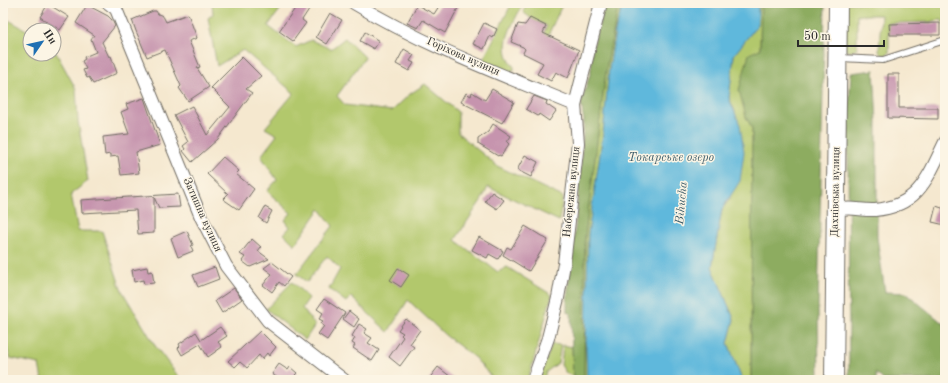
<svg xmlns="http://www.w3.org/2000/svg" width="948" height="383" font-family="'Old Standard TT',serif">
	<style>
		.green { fill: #b2c86c; stroke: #6e7a4c }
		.forest { fill: #8dac60; stroke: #5c6c46 }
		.water { fill: #5eb8dc; stroke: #447284 }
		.building { fill: #c694ae }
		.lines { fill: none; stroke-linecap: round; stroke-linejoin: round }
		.lane-casing { stroke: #726d64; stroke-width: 8 }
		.street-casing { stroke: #726d64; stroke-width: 14 }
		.secondary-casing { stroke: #726d64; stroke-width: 20 }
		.lane { stroke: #fff; stroke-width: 6 }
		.street { stroke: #fff; stroke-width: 12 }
		.secondary { stroke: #fff; stroke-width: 18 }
		.labels { text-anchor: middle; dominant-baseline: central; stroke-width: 3; stroke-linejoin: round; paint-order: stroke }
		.street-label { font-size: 11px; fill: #2b2b2b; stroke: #fcf5e5 }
		.water-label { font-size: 12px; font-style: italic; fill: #3d5c69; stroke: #fcf5e5 }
	</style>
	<rect width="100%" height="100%" fill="#fcf5e5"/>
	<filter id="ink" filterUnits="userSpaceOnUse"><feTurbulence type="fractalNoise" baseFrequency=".025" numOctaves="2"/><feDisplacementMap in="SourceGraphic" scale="8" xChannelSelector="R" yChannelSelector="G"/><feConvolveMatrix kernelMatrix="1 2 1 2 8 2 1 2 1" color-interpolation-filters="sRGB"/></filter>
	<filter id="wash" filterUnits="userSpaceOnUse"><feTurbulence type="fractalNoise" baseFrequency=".012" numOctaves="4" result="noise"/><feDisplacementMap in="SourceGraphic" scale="16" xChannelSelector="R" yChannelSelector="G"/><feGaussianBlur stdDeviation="0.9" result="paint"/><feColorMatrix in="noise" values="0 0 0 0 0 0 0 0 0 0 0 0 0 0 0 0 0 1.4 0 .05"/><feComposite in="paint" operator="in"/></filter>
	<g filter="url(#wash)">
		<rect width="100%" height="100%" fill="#f5e8cf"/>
		<g class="green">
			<path d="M212,3H285L268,26L296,47L311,40L331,49L345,38L365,57L337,96L345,105L392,111L410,94L425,84L458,112V133L497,166L563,197L559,221L488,187L482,199L455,240L498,272L507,267L552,295L528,380H494L475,358L445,335L408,300L388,332L351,297L346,302L329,289L340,269L327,256L307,282L296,274L333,226L320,209L295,245L284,234L290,227L285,220L291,213L267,191L277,180L261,156L277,135L265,128L294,93L243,50L217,66L208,18L213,14Z"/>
			<path d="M512,3H523C513,26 496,45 514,67V70L509,71L483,60Z"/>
			<path d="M527,3H563L537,59L533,57L547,26L533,20L523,12Z"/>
			<path d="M619,3H623L615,32L609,69L603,134L588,234L586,348L587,380H584L585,236L607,64Z"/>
			<path d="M758,3H761L760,50L746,117L752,128L751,380H742L728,343L734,319L712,267L722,209L730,199L735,111L729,98L734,55L758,24Z"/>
			<path d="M849,3H945V24H943L942,20L932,21V22L889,23V53L884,56L879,52L881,15H857V48L852,52L844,50V9Z"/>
			<path d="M3,17L30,32V54H54V49L76,89L78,121L88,181L71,194L78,231H102L121,289L156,347L181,380H42L39,364L10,358L3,335Z"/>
			<path d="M292,282L309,298L302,308L315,325L305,340L266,309Z"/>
			<path d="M552,344L561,345L558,363L546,372L543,380H539Z"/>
			<path d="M563,345L572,347L573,377L566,373L561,365Z"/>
		</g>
		<g class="forest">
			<path d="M605,3H619L607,64L585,236L584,380H573L571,314L567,312V299L577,211L584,121L581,103L591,71L592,50Z"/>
			<path d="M761,3H825L818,307L819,380H751L752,128L746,117L739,90L749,54L760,49Z"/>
			<path d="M874,70L877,121V237L885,292L906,293L945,325V380H883L876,373V380H849L848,123L851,73Z"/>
		</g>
		<path class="water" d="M623,3H758V24L734,55L729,98L740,125L744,152L740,181L722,209L712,267L734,319L728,343L742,380H587L586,348L588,234L603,134L609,69L615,32Z"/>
		<g id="blocks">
			<g class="building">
				<path d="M299,3H313L302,20L306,23L293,41L279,31Z"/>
				<path d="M441,3H453L459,6L445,33L423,20L418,28L407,23L417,5L434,14Z"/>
				<path d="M48,4L69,17L60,30L40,17Z"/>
				<path d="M87,5L108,16L112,20L115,26L102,42L109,57L111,56L117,73L93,84L89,77L87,78L83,70L86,69L82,61L85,59L84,57L96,52L91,39L94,35L76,23Z"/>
				<path d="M153,11H156L158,14L163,16L166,22L188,14L197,38L189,41L200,67L197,68L209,87L188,101L179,88L181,86L165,50L147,57L136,31L132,20Z"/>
				<path d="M330,13L342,20L327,44L316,37Z"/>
				<path d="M530,18L546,26L543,33L579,50L568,78L556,72L551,81L537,74L543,63L523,53L525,49L523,47L511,42L518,24L525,25Z"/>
				<path d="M484,23L497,29L493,38L490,36L484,49L473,44Z"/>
				<path d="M940,23V35H890L889,24Z"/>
				<path d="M365,32L379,41L374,49L360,41Z"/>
				<path d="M404,49L414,55L410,61L414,63L409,71L396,64Z"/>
				<path d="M242,57L261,76L246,89L252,93L218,139L192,162L183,151L185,149L183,146L188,142L174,115L192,106L207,135L230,107L211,88Z"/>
				<path d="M888,74H899V108H938V119L888,118Z"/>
				<path d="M492,89L514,102L502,123L461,102L466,93L471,96L472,92L485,100Z"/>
				<path d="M534,96L547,101L546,104L556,111L549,121L539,114L538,116L526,109Z"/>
				<path d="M144,98L160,145L136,152L139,173L121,175L118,156L110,157V154L105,155L103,137L129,134L121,112L128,109L126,104Z"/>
				<path d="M493,124L511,136L507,142L509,144L501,156L499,155L498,156L478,144V139L488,132Z"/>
				<path d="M525,155L538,162L531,177L517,170Z"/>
				<path d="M223,157L239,171L236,174L254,189L239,210L223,199L228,194L207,174Z"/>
				<path d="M492,192L504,200L497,209L485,201Z"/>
				<path d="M178,194L180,207L159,208L154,197V233L138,234L136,210L82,213L81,200Z"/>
				<path d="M936,206L945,209V225L932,222Z"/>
				<path d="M265,207L272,211L266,223L259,218Z"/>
				<path d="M525,226L548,240L529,271L503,255L507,247L511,249Z"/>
				<path d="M187,231L193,245L191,246L193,251L178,257L171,238Z"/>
				<path d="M479,237L503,251L498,259L489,254L487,258L472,250Z"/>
				<path d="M252,239L261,247L258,251L269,259L250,267L242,261L245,257L240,254Z"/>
				<path d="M272,262L291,277L284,286L279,282L272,292L263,285L272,274L264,268Z"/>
				<path d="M147,267L148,272L152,271L154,283L144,284L143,280L134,282L132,270Z"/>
				<path d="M215,267L219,279L198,287L193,275Z"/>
				<path d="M398,268L409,275L401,287L390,280Z"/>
				<path d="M234,288L242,299L222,313L215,301Z"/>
				<path d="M324,299L345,313L327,340L318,334L324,326L321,324L323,321L319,319L323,313L317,309Z"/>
				<path d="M349,311L359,319L354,327L343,319Z"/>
				<path d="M406,319L420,330L410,344L414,347L400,366L389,357L403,337L401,335L403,333L398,330Z"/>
				<path d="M359,324L367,329L364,333L372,338L368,343L379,350L372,361L353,348L355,345L352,343L355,338L352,336Z"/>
				<path d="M220,327L227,336L218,342L222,347L208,357L200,344L182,355L178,348L180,346L179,344L196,332L201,340Z"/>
				<path d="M260,331L276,347L269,356L267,353L262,359L259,355L247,368L240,362L235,367L228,361Z"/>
				<path d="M279,364L288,370L290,367L297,373L295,375L302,380H281L272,374Z"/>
				<path d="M438,367L455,380H428Z"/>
			</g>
		</g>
	</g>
	<g filter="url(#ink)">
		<use href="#blocks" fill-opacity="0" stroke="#726d64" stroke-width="1"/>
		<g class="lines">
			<defs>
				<path id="lane" d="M839,58L883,60L945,40"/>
				<g id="street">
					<path d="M108,3L116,9L201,217L226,266L268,321L344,380"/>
					<path d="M354,3C423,45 500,74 575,105"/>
					<path d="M836,210C852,206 861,211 875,210C919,206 928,177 945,142"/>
					<path d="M533,380L548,338L558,298L564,264L578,143L575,105L601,3"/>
				</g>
				<path id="secondary" d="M834,380L838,3"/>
			</defs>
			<use href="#lane" class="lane-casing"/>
			<use href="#street" class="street-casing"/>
			<use href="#secondary" class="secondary-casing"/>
			<use href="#lane" class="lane"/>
			<use href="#street" class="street"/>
			<use href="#secondary" class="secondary"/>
		</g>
	</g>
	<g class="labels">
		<g class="street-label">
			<text transform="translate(463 57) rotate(24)">Горіхова вулиця</text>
			<text transform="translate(572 192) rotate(-84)">Набережна вулиця</text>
			<text transform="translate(836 192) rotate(-89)">Дахнівська вулиця</text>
			<text transform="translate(202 215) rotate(66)">Затишна вулиця</text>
		</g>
		<g class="water-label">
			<text x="671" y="158">Токарське озеро</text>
			<text transform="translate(682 203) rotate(-85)">Bihucha</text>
		</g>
	</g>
	<rect width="948" height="383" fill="none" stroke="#fcf5e5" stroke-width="16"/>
	<g transform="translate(42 42) rotate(56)"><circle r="19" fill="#fcf5e5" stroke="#a8a49b"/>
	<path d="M0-3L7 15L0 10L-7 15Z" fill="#1f6fb2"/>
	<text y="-6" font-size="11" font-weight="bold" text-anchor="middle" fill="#2b2b2b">Пн</text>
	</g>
	<path d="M798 40v6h86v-6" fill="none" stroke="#2b2b2b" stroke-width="2"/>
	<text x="804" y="40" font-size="12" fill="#2b2b2b" stroke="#fcf5e5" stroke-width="3" paint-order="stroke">50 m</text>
</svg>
